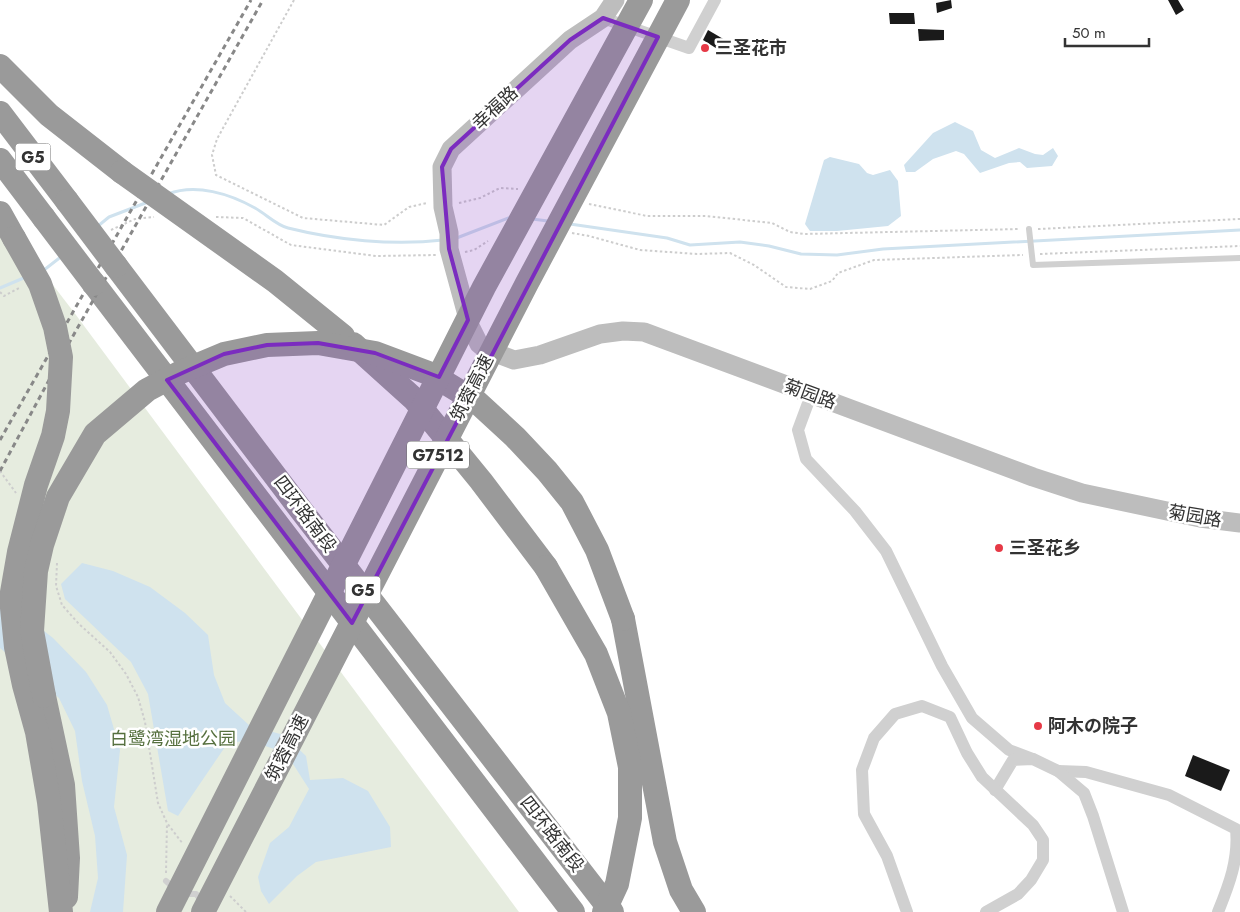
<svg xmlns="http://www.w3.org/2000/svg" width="1240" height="912" font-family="Jost,'Noto Sans SC','Noto Sans JP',sans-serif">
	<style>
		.green { fill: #e6ecdf }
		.water { fill: #cfe2ee }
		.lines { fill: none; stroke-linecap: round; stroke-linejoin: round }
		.stream { stroke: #cfe2ee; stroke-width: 3 }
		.building { fill: #1a1a1a }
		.path { stroke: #cdcdcd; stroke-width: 2; stroke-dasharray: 2.5 2.5; stroke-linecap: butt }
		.lane { stroke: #d0d0d0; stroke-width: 6 }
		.street { stroke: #d0d0d0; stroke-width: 12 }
		.secondary { stroke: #bdbdbd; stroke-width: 19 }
		.highway { stroke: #9a9a9a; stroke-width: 24 }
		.rail { stroke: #888; stroke-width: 3; stroke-dasharray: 5 4; stroke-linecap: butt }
		.highway-bridge { stroke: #9a9a9a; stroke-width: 24 }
		.marked { fill: #7b2cbf; fill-opacity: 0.2; stroke: #7b2cbf; stroke-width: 4; stroke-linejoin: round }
		.poi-dot { fill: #e63946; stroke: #fff; stroke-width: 2 }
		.labels { text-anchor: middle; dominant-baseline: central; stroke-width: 5; stroke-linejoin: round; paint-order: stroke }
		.shield { fill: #fff; stroke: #707070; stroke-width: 1 }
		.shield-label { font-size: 16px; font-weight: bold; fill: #333 }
		.poi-label { font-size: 18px; font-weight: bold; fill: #333; stroke: #fff; text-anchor: start }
		.street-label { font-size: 18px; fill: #333; stroke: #fff }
		.park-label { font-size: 18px; fill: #56703f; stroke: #fff }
	</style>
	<rect width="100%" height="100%" fill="#fff"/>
	<path class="green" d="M0,216L76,315L519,912H0Z"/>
	<g class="water">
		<path d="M955,122L973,131L981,150L995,158L1019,148L1035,154L1043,155L1053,148L1058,156L1052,166L1027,168L1020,162L1009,163L980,173L964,154L956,151L933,159L915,172H906L904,165L933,133Z"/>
		<path d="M830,157L859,164L867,173L873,175L890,170L898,181L901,216L888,226L837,231H810L805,224L824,160Z"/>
		<path d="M82,563L113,571L150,587L185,613L208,635L214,675L225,703L250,726L284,735L306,756L310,780L343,778L368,791L390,827L391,847L316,862L297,876L269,904L261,891L258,877L270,843L289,827L309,789L286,753L247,740L227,744L178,816L168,811L148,694L131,662L65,599L61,584Z"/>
		<path d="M0,597L53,638L86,672L107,705L120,750L114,807L127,855L123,912H90L98,878L95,836L82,781L75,731L59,698L0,648Z"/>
	</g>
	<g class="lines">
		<g class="stream">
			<path d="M168,194C196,183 230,194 255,208C266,214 276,225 288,228C336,240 393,246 443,240"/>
			<path d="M532,219L548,221"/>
			<path d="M570,224L667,238L690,245L740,242L769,246L801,254L837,255L883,249L1240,230"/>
			<path d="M98,226L109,217L148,202"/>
			<path d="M454,239L511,217"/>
			<path d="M44,270L62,256"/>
			<path d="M0,288L26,277"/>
		</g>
	</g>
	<g class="building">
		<path d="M951,0L952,8L937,13L936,3Z"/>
		<path d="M1168,0H1178L1184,10L1176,15Z"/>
		<path d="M889,13H914L915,24H890Z"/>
		<path d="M918,29L944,30V40L919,41Z"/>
		<path d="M708,30L725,40L719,50L703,40Z"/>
		<path d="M1193,755L1230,770L1221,791L1185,776Z"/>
	</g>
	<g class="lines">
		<g class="path">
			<path d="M294,0L217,139L212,155L216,175L303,218L384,225L409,207L427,203"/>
			<path d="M459,203L480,198L500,188L518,189"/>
			<path d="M589,204L647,216H706L772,223L790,232L804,234L1020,229"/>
			<path d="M216,217L243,218L291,245L376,256L436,255"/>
			<path d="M1038,229L1240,219"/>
			<path d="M111,230L135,219L154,217"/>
			<path d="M572,233L589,236L640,250L697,254L730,253L754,265L786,287L810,289L832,281L838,273L874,260L1023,255"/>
			<path d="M465,252L474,250L488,241"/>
			<path d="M1040,254L1240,246"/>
			<path d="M0,292L4,296L21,287"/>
			<path d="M0,471L16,493"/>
			<path d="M57,563L56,586L62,605L79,624L110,652L126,674L138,697L145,722L158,803L167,823L183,844"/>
			<path d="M166,873L167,823"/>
			<path d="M230,896L246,912"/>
		</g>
		<g class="lane">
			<path d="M1029,229L1033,265L1240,258"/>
			<path d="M166,881L174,888"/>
			<path d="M182,894H196L202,901"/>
		</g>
		<g class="street">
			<path d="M603,18L689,48L715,0"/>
			<path d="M811,395L798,430L806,459L855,511L886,551L942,666L972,718L1009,750L1033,759"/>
			<path d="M1058,771L1086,772L1169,795L1236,829C1239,859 1229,885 1218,912"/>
			<path d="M995,790L1013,760L1033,759L1058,771L1084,793L1093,816L1123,912"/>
			<path d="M907,912L887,856L864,814L862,770L874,738L895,714L922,706L950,717L967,753L982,777L1033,825L1043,840V860L1031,880L1018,894L986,912"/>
		</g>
		<path class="secondary" d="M615,0L603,18L570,40L451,149L442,167L443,207L449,233V249L470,326L479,344L485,349L514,360L540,355L600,334L623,331L644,332L1033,477L1082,493L1200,518L1240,523"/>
		<g class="highway">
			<path d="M0,66L49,115L122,172"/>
			<path d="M0,113L67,201"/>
			<path d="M0,160L44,218"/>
			<path d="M0,213L14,238"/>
			<path d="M116,266L301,510L612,912"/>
			<path d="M94,284L573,912"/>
			<path d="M353,344L414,399L481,481L546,567"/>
			<path d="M623,619L665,842L681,890L694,912"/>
			<path d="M44,696L63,785L68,858L66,897"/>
		</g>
		<g class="rail">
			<path d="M0,440L251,0"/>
			<path d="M0,471L69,343L263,0"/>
		</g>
		<g class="highway-bridge">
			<path d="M122,172L275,281L343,336"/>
			<path d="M67,201L116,266"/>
			<path d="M44,218L94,284"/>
			<path d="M14,238L40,284L55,327L61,357L58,411L53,436L36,485L19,552L11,598L16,647L24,685L37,732L49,802L61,912"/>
			<path d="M546,567L596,654L619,713L630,767V818L617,884L604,912"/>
			<path d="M44,696L32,631L36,571L42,545L58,497L95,434L147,390L181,372L224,354L267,345L318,343L375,353L431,374L477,402L515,437L547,471L572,502L597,550L623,619"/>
			<path d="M168,912L484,287L641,0"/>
			<path d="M203,912L527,283L678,0"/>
		</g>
	</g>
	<path class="marked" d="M603,18L658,37L352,623L167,380L224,354L267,345L318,343L375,353L439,377L468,320L449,249L442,167L451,149L570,40Z"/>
	<g class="poi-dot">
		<circle cx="705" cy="48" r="5"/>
		<circle cx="999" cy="548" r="5"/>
		<circle cx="1038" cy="726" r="5"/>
	</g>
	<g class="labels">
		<g class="shield">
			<rect x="15.5" y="143.5" width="35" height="27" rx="4"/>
			<rect x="407" y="441.5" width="62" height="27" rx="4"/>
			<rect x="345.5" y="576.5" width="35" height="27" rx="4"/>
		</g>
		<g class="shield-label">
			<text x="33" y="157">G5</text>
			<text x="438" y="455">G7512</text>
			<text x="363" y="590">G5</text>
		</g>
		<g class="poi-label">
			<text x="715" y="48">三圣花市</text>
			<text x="1009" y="548">三圣花乡</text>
			<text x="1048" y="726">阿木の院子</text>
		</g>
		<g class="street-label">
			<text transform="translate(495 108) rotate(-43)">幸福路</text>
			<text transform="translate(472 388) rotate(-63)">筑蓉高速</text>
			<text transform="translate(810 394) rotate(20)">菊园路</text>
			<text transform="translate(305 514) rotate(53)">四环路南段</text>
			<text transform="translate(1195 516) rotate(10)">菊园路</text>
			<text transform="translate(287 748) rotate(-63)">筑蓉高速</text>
			<text transform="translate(552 834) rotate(52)">四环路南段</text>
		</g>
		<g class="park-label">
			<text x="173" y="739">白鹭湾湿地公园</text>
		</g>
	</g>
	<path d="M1065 38v8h84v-8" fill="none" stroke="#333333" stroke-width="2.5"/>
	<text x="1072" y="38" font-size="15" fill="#333333" stroke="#ffffff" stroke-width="4" paint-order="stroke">50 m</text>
</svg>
